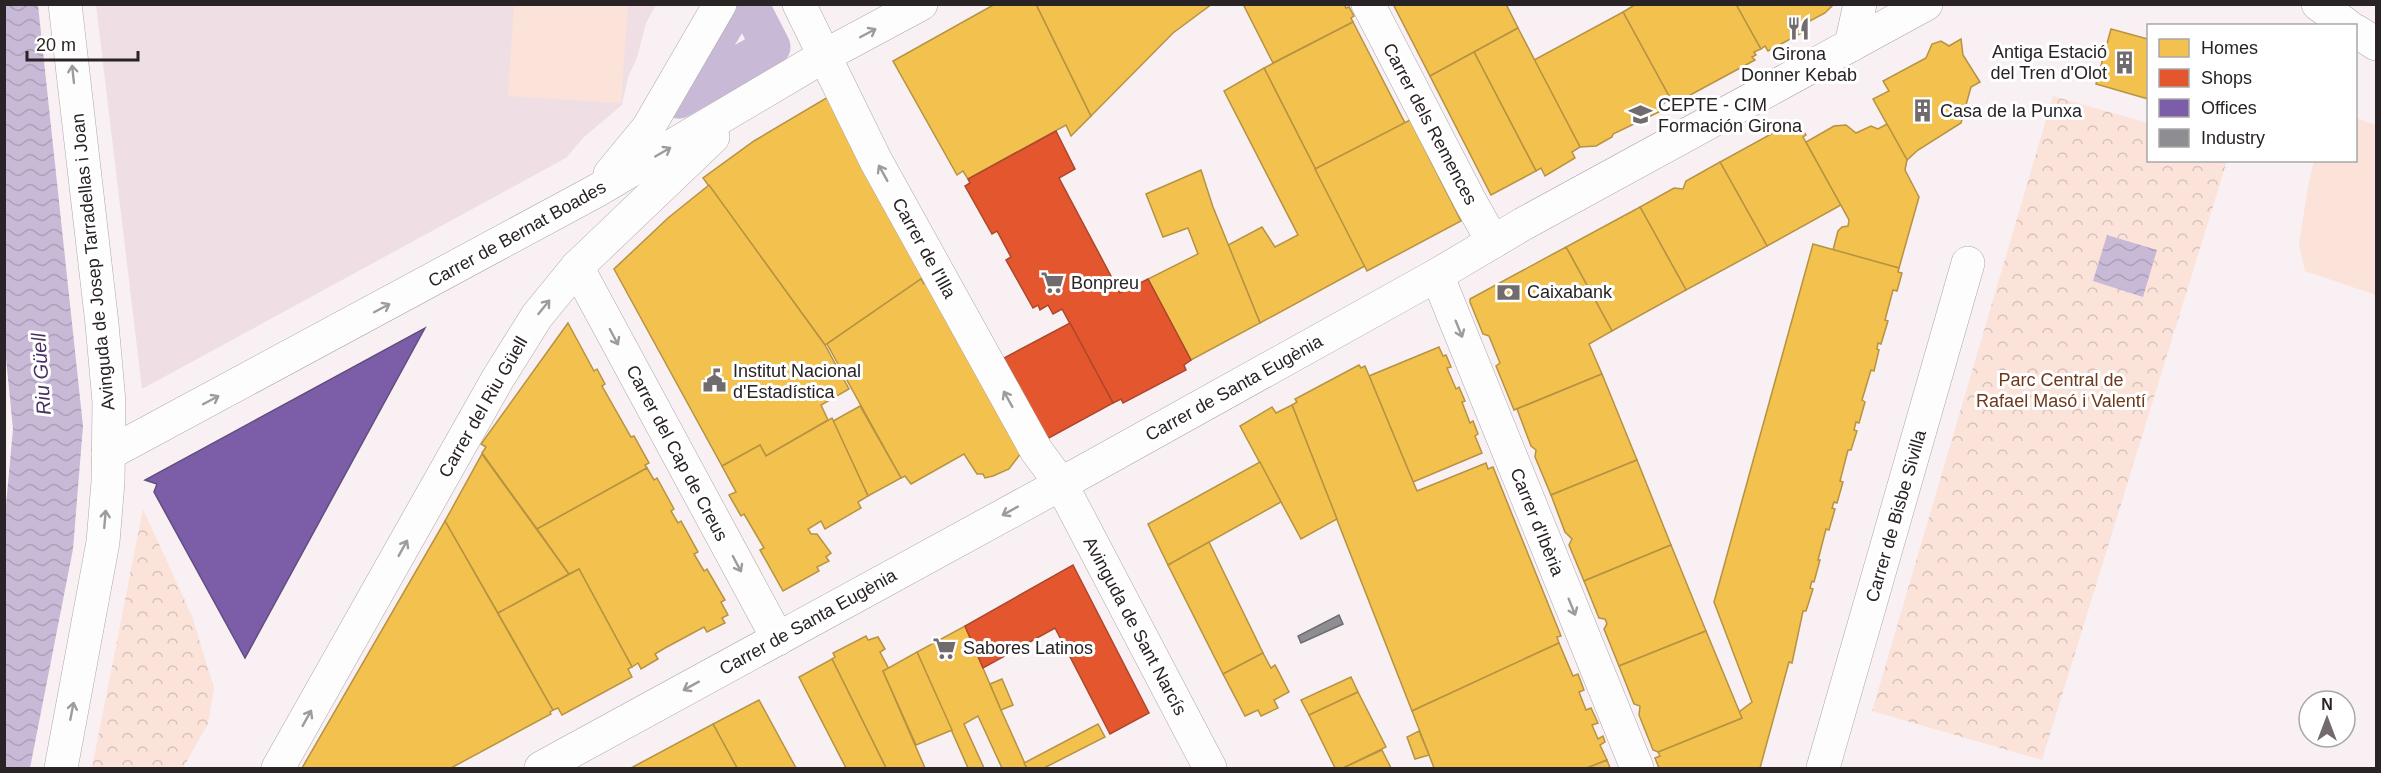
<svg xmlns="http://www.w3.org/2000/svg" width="2381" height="773" font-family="Arial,sans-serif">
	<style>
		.built { fill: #efdfe4 }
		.park { fill: url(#park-crowns) }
		.garden { fill: #fbe3da }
		.water { fill: url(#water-waves) }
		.homes { fill: #f2c14e; stroke: #b69242; stroke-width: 1.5 }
		.shops { fill: #e4572e; stroke: #ac472b; stroke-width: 1.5 }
		.offices { fill: #7b5ea7; stroke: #624c80; stroke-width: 1.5 }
		.industry { fill: #8d8d92; stroke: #6f6d71; stroke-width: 1.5 }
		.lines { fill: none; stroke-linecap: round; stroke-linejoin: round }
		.canal { stroke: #c8b9d6; stroke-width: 39 }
		.street-casing { stroke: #ada7a9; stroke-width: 34 }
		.secondary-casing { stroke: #ada7a9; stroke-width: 34 }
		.street { stroke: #fefdfd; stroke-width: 33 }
		.secondary { stroke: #fefdfd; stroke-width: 33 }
		.oneway { stroke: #9e9b9c }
		.labels { text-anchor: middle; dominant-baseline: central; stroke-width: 6; stroke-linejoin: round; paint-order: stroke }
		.poi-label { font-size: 18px; fill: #292325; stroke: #fff; text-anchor: start }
		.street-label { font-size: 18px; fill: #292325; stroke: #fff }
		.park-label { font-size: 18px; fill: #6e381a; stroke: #fff }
		.water-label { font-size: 20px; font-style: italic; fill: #493062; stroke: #fff }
	</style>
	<defs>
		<pattern id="park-crowns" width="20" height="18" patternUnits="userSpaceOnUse" patternTransform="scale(1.5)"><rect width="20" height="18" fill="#fbe3da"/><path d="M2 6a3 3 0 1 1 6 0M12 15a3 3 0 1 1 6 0" fill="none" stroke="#d7c2bb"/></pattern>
		<pattern id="water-waves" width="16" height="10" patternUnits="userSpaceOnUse" patternTransform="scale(1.5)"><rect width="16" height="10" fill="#c8b9d6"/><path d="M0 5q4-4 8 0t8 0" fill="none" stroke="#ac9fb8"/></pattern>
	</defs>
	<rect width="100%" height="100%" fill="#f8f0f3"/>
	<path class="built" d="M96,5H656L646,23L637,58L628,77L622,105L583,138L566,158L142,389Z"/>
	<g class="park">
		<path d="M2053,96L2148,123V160L2227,161L2042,760L1872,711Z"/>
		<path d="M143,509L192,616L214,688L208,724L183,768H92Z"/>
	</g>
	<g class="garden">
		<path d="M514,5H628L621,103L508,96Z"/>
		<path d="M2356,118L2376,125V295L2305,271L2299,244L2308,186L2314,161L2356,160Z"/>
	</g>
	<g class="water">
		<path d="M38,5L83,426L73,549L30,768H5L4,527L13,429L4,338V5Z"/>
		<path d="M2107,235L2157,250L2143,297L2093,281Z"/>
	</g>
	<g class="homes">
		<path d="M995,4H1036L1091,116L1071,136L1066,125L968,179L963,171L957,175L893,61Z"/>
		<path d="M1036,4H1212L1173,33L1091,116Z"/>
		<path d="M1243,4H1344L1346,8L1349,7L1354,16L1351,18L1353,22L1273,63Z"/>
		<path d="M1393,4H1506L1518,28L1430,76Z"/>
		<path d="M1636,4H1736L1761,49L1754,52L1756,55L1752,57L1755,60L1681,100L1679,97L1670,98L1623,12Z"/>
		<path d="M1736,4H1834L1825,13L1806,23L1809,29L1768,51L1765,46L1761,49Z"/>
		<path d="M1623,12L1670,98L1661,106L1659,112L1613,134L1612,137L1596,146L1580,147L1534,60Z"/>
		<path d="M1353,22L1405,123L1315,169L1264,68Z"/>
		<path d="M1518,28L1580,147L1572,152L1575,158L1545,176L1541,168L1536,171L1474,52Z"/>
		<path d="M2111,29L2148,39V99L2096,84Z"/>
		<path d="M1961,39L1963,55L1980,82L1971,87L1961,123L1918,150L1907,160L1873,99L1889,91L1883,81L1926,58L1932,44L1941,41L1949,46Z"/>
		<path d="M1474,52L1536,171L1491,195L1430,76Z"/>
		<path d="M1264,68L1365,266L1260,323L1228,245L1262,227L1275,247L1298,235L1224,91Z"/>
		<path d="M828,97L928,274L825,345L703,178L754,141Z"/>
		<path d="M1410,120L1461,221L1367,271L1315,169Z"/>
		<path d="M1795,121H1797L1806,135L1803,137L1841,205L1767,246L1720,162Z"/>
		<path d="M1887,124L1907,160L1905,170L1919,197L1899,268L1833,250L1838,231L1842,227L1848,226L1849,220L1806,142L1834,126L1846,125L1856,133L1871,126L1878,129Z"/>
		<path d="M1720,162L1767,246L1686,290L1640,207L1674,188L1683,189L1686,181Z"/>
		<path d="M1201,170L1213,207L1260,323L1191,360L1148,279L1198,254L1188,228L1163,237L1146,194Z"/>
		<path d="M709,185L825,345L849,389L821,405L828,420L766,456L760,445L722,466L614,269L668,218Z"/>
		<path d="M1640,207L1686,290L1612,331L1566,247Z"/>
		<path d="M1813,244L1899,268L1898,272L1902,273L1897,291L1893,290L1885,320L1888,321L1881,344L1878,343L1877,349L1879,350L1874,371L1871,370L1862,400L1865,402L1859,423L1856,422L1854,430L1857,431L1851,450H1848L1840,481L1843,482L1837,503L1834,502L1832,508L1835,509L1829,530L1826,529L1818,560H1820L1814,582L1812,581L1810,588L1813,589L1806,611H1803L1792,663L1789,662L1760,768H1659L1655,758L1660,756L1658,752L1742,718L1739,712L1752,702L1714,602Z"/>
		<path d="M1566,247L1612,331L1589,344L1602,374L1514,410L1496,366L1500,363L1489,336L1483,334L1470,302V299Z"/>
		<path d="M921,279L924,284L927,282L1021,453L1009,469L993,476L985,478L983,474H977L964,454L911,484L905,476L901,478L827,344Z"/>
		<path d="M568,323L594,371L597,369L605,384L602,386L631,437L634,436L649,463L645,465L647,468L537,529L482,453L486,447L481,444Z"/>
		<path d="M1439,347L1443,356L1446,355L1451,367L1447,368L1456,389L1459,387L1465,401L1462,402L1470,423L1473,421L1478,434L1475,436L1482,453L1413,482L1369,376Z"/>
		<path d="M1359,365L1361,368L1365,366L1417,491L1486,463L1488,469L1493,467L1561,636L1557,637L1559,643L1412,711L1292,405L1297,402L1295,399Z"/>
		<path d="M1602,374L1637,460L1551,495L1535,457L1536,450L1531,446L1517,409Z"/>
		<path d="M1292,405L1337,519L1301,539L1240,426L1272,407L1276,413Z"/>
		<path d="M860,406L901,478L868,496L833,421Z"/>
		<path d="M832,418L868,496L858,502L861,508L825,529L821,521L808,529L811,534H817L831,553L826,557L829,561L817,567L819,571L783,591L760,550L764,548L744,514L741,516L729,495L736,492L722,466L760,445L766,456Z"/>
		<path d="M482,454L569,574L498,613L445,521Z"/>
		<path d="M1637,460L1671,545L1584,581L1569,545L1572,539L1565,532L1551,495Z"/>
		<path d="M1260,462L1281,502L1168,565L1148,524Z"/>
		<path d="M647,468L654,480L657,478L674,509L671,511L678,523L681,521L698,552L694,554L704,571L707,569L725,600L721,602L728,615L722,618L725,623L707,632L704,627L665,648L655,654L658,659L641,669L638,663L632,667L579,569L569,574L537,529Z"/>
		<path d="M445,521L553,710L550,712L551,714L451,768H302Z"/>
		<path d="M1209,542L1263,653L1223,674L1168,565Z"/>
		<path d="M1671,545L1706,631L1619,666L1604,629L1607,624L1605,619L1599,618L1584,581Z"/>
		<path d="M579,569L632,667L628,669L632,677L562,715L558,708L553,710L498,613Z"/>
		<path d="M965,626L1001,710L1027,768H1002L978,716L964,724L984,768H968L917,652Z"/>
		<path d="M1706,631L1742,718L1658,752L1653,750L1639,715L1640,706L1634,704L1619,666Z"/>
		<path d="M866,636L868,640L878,637L885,649L880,652L889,669L883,671L925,768H886L832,659L835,657L833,653Z"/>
		<path d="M1559,643L1573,676L1578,674L1584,690L1579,692L1586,710L1591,708L1598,723L1592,725L1598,739L1603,736L1605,742L1600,745L1607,760L1587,768H1434L1412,711Z"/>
		<path d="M917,652L952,730L916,745L883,671Z"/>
		<path d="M1263,653L1271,668L1275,665L1289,692L1274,700L1278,708L1261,716L1258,710L1245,716L1223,674Z"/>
		<path d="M832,659L886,768H846L799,677Z"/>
		<path d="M1351,677L1358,692L1309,715L1301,700Z"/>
		<path d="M1002,679L1013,705L1001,710L990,684Z"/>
		<path d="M1358,692L1386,747L1343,768H1335L1309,715Z"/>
		<path d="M759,700L796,768H737L713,724Z"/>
		<path d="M713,724L737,768H631Z"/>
		<path d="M1098,724L1105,737L1044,768H1027L1024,763Z"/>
		<path d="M1419,731L1429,755L1415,759L1407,737Z"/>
		<path d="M1382,750L1391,768H1343Z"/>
		<path d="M1607,760L1610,768H1587Z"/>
	</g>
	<g class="shops">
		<path d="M1056,131L1075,169L1059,178L1120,293L1148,279L1191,360L1184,365L1186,370L1123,403L1121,399L1113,403L1062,309L1053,314L1048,305L1040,310L1038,305L1033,308L1006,260L1011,257L997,231L992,234L965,186L970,183L968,179Z"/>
		<path d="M1070,323L1113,403L1047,439L1004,358Z"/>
		<path d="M1073,565L1149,713L1110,734L1055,628L983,668L965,626Z"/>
	</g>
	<path class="offices" d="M425,328L245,658L154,492L157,484L145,480Z"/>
	<path class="industry" d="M1339,615L1343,624L1301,643L1298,636Z"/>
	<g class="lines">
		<path class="canal" d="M737,4L679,99L771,47L749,4"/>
		<defs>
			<g id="street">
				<path d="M799,4L876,161L1036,450L1061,484L1210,768"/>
				<path d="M1368,4L1470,201L1493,242"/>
				<path d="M2318,4L2348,26"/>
				<path d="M2356,31L2376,44"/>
				<path d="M1851,45L1860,4"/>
				<path d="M610,174L648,128L720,4"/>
				<path d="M577,267L778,639"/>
				<path d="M1437,275L1637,768"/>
				<path d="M108,454L596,191L824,56L921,4"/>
				<path d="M278,768L497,380L537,316L577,267L713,137"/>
				<path d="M541,768L1061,484L1437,275L1523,224L1926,4"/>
				<path d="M1823,768L1968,263"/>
			</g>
			<path id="secondary" d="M61,768L103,542L108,482L109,402L102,324L65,4"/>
		</defs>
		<use href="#street" class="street-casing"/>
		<use href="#secondary" class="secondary-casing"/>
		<use href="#street" class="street"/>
		<use href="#secondary" class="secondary"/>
	</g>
	<defs><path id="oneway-shaft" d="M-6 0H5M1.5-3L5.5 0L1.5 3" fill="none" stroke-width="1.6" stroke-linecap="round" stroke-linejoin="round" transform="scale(1.5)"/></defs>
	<g class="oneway">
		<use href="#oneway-shaft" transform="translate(868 33) rotate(-28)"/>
		<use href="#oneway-shaft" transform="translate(73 74) rotate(-96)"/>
		<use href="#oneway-shaft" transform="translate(663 152) rotate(-30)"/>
		<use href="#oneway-shaft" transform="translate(883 173) rotate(-119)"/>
		<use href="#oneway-shaft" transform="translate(544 307) rotate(-51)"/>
		<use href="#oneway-shaft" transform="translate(382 308) rotate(-28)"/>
		<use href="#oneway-shaft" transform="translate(1459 329) rotate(68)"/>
		<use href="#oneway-shaft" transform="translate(614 337) rotate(62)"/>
		<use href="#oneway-shaft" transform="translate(1008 399) rotate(-119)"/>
		<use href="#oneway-shaft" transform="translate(211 400) rotate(-28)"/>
		<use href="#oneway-shaft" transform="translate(1010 511) rotate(151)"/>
		<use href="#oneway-shaft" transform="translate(105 519) rotate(-85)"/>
		<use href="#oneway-shaft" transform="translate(403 548) rotate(-61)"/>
		<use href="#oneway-shaft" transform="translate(737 564) rotate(62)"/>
		<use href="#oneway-shaft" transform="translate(1572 607) rotate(68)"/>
		<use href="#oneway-shaft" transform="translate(691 686) rotate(151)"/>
		<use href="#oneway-shaft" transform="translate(72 711) rotate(-79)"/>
		<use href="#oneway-shaft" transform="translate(307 718) rotate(-61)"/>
	</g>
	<defs>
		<symbol id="restaurant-bare" viewBox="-9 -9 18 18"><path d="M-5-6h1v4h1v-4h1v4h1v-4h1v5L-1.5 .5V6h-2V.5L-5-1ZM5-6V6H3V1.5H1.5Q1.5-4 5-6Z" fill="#716b6d" stroke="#fff" stroke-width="2.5" paint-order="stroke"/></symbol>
		<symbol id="building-bare" viewBox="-9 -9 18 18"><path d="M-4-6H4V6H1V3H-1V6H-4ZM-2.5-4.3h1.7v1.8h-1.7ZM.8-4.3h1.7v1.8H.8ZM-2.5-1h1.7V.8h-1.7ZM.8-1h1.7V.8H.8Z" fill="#716b6d" stroke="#fff" stroke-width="2.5" paint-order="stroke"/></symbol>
		<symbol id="university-bare" viewBox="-9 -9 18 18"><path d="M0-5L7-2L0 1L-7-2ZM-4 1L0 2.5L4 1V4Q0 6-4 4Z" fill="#716b6d" stroke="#fff" stroke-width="2.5" paint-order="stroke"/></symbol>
		<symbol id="supermarket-bare" viewBox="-9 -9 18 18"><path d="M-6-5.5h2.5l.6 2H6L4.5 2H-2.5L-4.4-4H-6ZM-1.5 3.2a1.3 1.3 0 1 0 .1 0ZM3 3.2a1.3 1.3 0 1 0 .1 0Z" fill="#716b6d" stroke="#fff" stroke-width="2.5" paint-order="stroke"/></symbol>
		<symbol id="bank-bare" viewBox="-9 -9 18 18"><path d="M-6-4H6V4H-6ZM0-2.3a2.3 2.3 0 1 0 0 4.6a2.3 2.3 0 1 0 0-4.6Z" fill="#716b6d" stroke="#fff" stroke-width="2.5" paint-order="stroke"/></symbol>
		<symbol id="civic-bare" viewBox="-9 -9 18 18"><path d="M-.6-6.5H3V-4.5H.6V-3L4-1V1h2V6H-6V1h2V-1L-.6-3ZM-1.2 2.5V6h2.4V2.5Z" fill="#716b6d" stroke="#fff" stroke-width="2.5" paint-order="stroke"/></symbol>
	</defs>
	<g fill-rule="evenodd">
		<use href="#restaurant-bare" x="1782" y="12" width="33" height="33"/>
		<use href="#building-bare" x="2108" y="46" width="33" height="33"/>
		<use href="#building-bare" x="1906" y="94" width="33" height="33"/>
		<use href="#university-bare" x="1624" y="98" width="33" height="33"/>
		<use href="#supermarket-bare" x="1036" y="266" width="33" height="33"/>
		<use href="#bank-bare" x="1492" y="276" width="33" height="33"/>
		<use href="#civic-bare" x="698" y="364" width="33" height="33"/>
		<use href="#supermarket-bare" x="928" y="632" width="33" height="33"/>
	</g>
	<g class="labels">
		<g class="poi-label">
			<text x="2107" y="52" text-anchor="end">Antiga Estació<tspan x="2107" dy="21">del Tren d'Olot</tspan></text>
			<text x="1799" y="54" text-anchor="middle">Girona<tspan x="1799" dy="21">Donner Kebab</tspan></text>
			<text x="1658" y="105">CEPTE - CIM<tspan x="1658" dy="21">Formación Girona</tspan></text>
			<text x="1940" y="111">Casa de la Punxa</text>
			<text x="1071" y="283">Bonpreu</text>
			<text x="1527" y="292">Caixabank</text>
			<text x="733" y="371">Institut Nacional<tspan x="733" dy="21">d'Estadística</tspan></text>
			<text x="963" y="648">Sabores Latinos</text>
		</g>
		<g class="street-label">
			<text transform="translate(1430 124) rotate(62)">Carrer dels Remences</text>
			<text transform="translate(517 234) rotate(-29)">Carrer de Bernat Boades</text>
			<text transform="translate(924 248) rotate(61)">Carrer de l'Illa</text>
			<text transform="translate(93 262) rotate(-96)">Avinguda de Josep Tarradellas i Joan</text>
			<text transform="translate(1234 388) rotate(-29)">Carrer de Santa Eugènia</text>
			<text transform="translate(483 407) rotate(-60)">Carrer del Riu Güell</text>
			<text transform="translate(677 453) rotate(62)">Carrer del Cap de Creus</text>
			<text transform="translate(1896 516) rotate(-74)">Carrer de Bisbe Sivilla</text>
			<text transform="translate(1537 522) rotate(68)">Carrer d'Ibèria</text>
			<text transform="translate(808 622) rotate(-29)">Carrer de Santa Eugènia</text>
			<text transform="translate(1135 626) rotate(62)">Avinguda de Sant Narcís</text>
		</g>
		<g class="park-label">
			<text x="2061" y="380">Parc Central de<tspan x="2061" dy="21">Rafael Masó i Valentí</tspan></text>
		</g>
		<g class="water-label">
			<text transform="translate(41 374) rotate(-94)">Riu Güell</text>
		</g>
	</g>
	<rect width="2381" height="773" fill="none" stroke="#292325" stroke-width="12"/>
	<rect x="2147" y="24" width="210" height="138" fill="#ffffff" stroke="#a9a7a8" stroke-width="1.5"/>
	<rect x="2159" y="39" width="30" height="18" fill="#f2c14e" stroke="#a9a7a8" stroke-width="1.5"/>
	<text x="2201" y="54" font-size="18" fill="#292325">Homes</text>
	<rect x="2159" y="69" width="30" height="18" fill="#e4572e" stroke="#a9a7a8" stroke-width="1.5"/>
	<text x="2201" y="84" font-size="18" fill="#292325">Shops</text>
	<rect x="2159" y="99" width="30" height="18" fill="#7b5ea7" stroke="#a9a7a8" stroke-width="1.5"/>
	<text x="2201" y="114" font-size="18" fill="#292325">Offices</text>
	<rect x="2159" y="129" width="30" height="18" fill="#8d8d92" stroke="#a9a7a8" stroke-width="1.5"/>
	<text x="2201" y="144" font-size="18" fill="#292325">Industry</text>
	<g transform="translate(2327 719)"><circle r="28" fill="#ffffff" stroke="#a9a7a8" stroke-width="1.5"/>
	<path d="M0-4.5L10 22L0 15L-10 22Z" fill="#716b6d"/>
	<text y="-9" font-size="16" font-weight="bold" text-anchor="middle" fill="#292325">N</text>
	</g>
	<path d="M27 51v9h111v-9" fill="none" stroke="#292325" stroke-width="3"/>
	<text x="36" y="51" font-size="18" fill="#292325" stroke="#ffffff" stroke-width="4.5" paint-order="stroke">20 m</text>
</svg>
